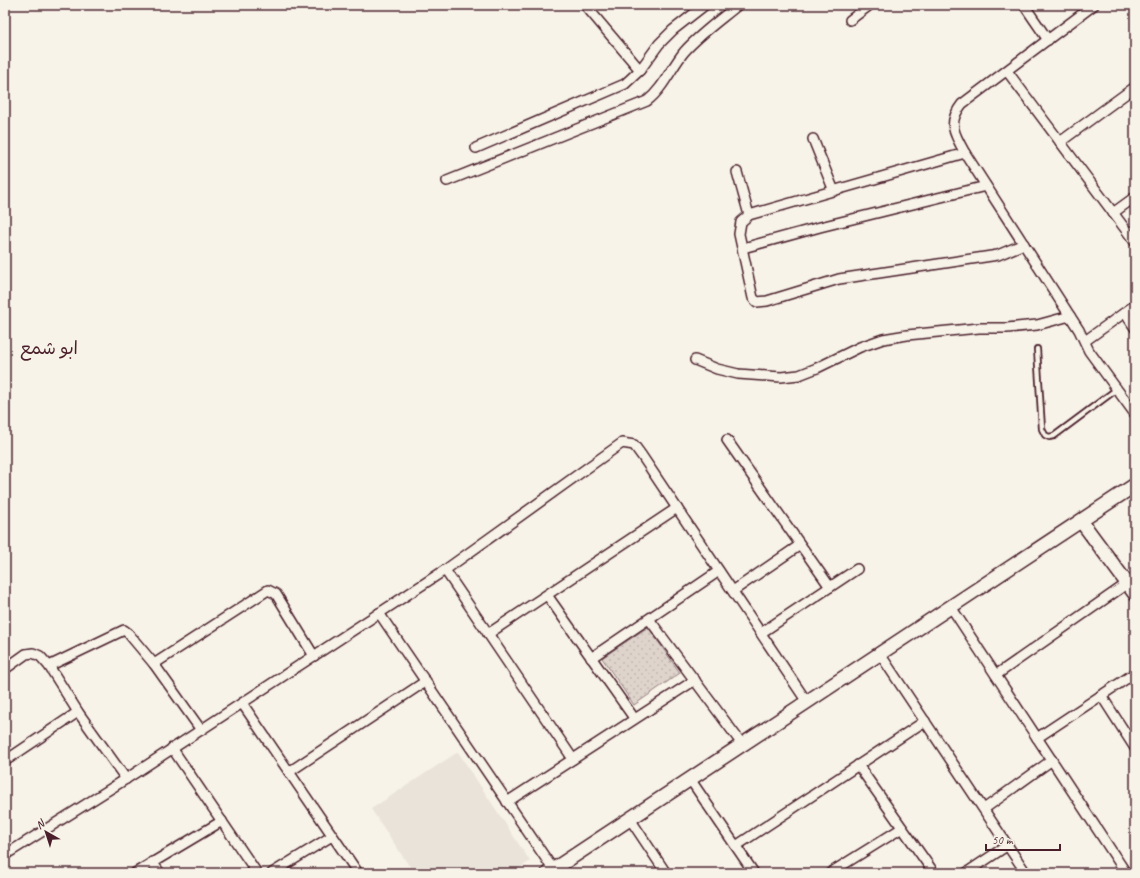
<svg xmlns="http://www.w3.org/2000/svg" width="1140" height="878" font-family="Caveat,'Playpen Sans Arabic',sans-serif">
	<style>
		.built { fill: #eae3da }
		.park { fill: url(#park-dots); stroke: #947a7c }
		.lines { fill: none; stroke-linecap: round; stroke-linejoin: round }
		.lane-casing { stroke: #4a1f2b; stroke-width: 8 }
		.street-casing { stroke: #4a1f2b; stroke-width: 12 }
		.secondary-casing { stroke: #4a1f2b; stroke-width: 16 }
		.lane { stroke: #f7f3e8; stroke-width: 4.5 }
		.street { stroke: #f7f3e8; stroke-width: 9 }
		.secondary { stroke: #f7f3e8; stroke-width: 13 }
		.labels { text-anchor: middle; dominant-baseline: central; stroke-width: 3.5; stroke-linejoin: round; paint-order: stroke }
		.quarter-label { font-size: 18px; fill: #4a1f2b; stroke: #f7f3e8 }
	</style>
	<defs>
		<pattern id="park-dots" width="8" height="8" patternUnits="userSpaceOnUse"><rect width="8" height="8" fill="#ded4cc"/><path d="M2 2h.1M6 6h.1" fill="none" stroke="#c0b6af" stroke-width="1.8" stroke-linecap="round"/></pattern>
	</defs>
	<rect width="100%" height="100%" fill="#f7f3e8"/>
	<filter id="ink" filterUnits="userSpaceOnUse"><feTurbulence type="fractalNoise" baseFrequency=".025" numOctaves="2"/><feDisplacementMap in="SourceGraphic" scale="8" xChannelSelector="R" yChannelSelector="G"/><feConvolveMatrix kernelMatrix="1 2 1 2 8 2 1 2 1" color-interpolation-filters="sRGB"/></filter>
	<g filter="url(#ink)">
		<path class="built" d="M458,752L530,861L513,873H414L371,809Z"/>
		<path class="park" d="M648,627L680,673L634,705L602,658Z"/>
		<g class="lines">
			<defs>
				<path id="lane" d="M1037,349L1042,429L1045,435L1049,437L1054,436L1117,389"/>
				<g id="street">
					<path d="M585,5L640,70"/>
					<path d="M1024,5L1048,40"/>
					<path d="M1094,5L962,104C947,123 954,134 965,153L1079,330L1089,351L1135,414"/>
					<path d="M850,20L870,5"/>
					<path d="M1007,71L1135,242"/>
					<path d="M813,139L834,191"/>
					<path d="M1060,142L1135,87"/>
					<path d="M476,148L625,84L640,70L659,44L673,30L705,5"/>
					<path d="M965,153L749,215L741,222L739,234L753,298L757,302L767,301L839,279L998,255L1024,244"/>
					<path d="M737,172L749,215"/>
					<path d="M447,181L647,101C663,89 671,68 684,52C700,34 720,20 738,5"/>
					<path d="M1113,213L1135,197"/>
					<path d="M743,248L820,227L986,186"/>
					<path d="M1125,313L1135,328"/>
					<path d="M1085,341L1135,305"/>
					<path d="M695,360L717,369L738,374L781,377L799,375L817,368L860,347L883,339L907,335L979,328H1007L1037,325L1070,316"/>
					<path d="M727,440L830,587"/>
					<path d="M445,570L573,759"/>
					<path d="M733,591L800,545"/>
					<path d="M547,595L634,718"/>
					<path d="M951,607L1126,873"/>
					<path d="M379,613L553,869"/>
					<path d="M649,619L742,744"/>
					<path d="M761,633L857,569"/>
					<path d="M488,634L677,508"/>
					<path d="M880,654L1026,873"/>
					<path d="M591,658L719,571"/>
					<path d="M154,664L268,590L276,594L314,656"/>
					<path d="M49,666L124,630L128,633L154,664L201,730"/>
					<path d="M5,669L26,654L33,653L40,656L49,666L78,712L126,779"/>
					<path d="M996,675L1135,578"/>
					<path d="M1101,695L1135,748"/>
					<path d="M242,703L358,873"/>
					<path d="M1037,738L1135,673"/>
					<path d="M172,748L257,873"/>
					<path d="M5,761L78,712"/>
					<path d="M858,765L934,873"/>
					<path d="M289,772L426,681"/>
					<path d="M690,779L754,873"/>
					<path d="M507,802L695,680"/>
					<path d="M984,809L1052,760"/>
					<path d="M630,819L666,873"/>
					<path d="M736,846L925,721"/>
					<path d="M5,855L126,779L445,570L622,443L634,445L642,456L807,702"/>
					<path d="M152,862L160,873"/>
					<path d="M135,873L222,821"/>
					<path d="M272,873L332,836"/>
					<path d="M830,873L902,828"/>
					<path d="M966,873L1008,845"/>
				</g>
				<g id="secondary">
					<path d="M1081,521L1135,594"/>
					<path d="M548,873L1135,485"/>
				</g>
			</defs>
			<use href="#lane" class="lane-casing"/>
			<use href="#street" class="street-casing"/>
			<use href="#secondary" class="secondary-casing"/>
			<use href="#lane" class="lane"/>
			<use href="#street" class="street"/>
			<use href="#secondary" class="secondary"/>
		</g>
	</g>
	<g class="labels">
		<g class="quarter-label">
			<text x="49" y="348">ابو شمع</text>
		</g>
	</g>
	<rect width="1140" height="878" fill="none" stroke="#f7f3e8" stroke-width="20"/>
	<rect x="10" y="10" width="1120" height="858" fill="none" stroke="#4a1f2b" stroke-width="1.5" filter="url(#ink)"/>
	<g transform="translate(46 832) rotate(321)" stroke="#f7f3e8" stroke-width="3" paint-order="stroke">
	<path d="M0-3L7 15L0 10L-7 15Z" fill="#4a1f2b"/>
	<text y="-6" font-size="11" font-weight="bold" text-anchor="middle" fill="#4a1f2b">N</text>
	</g>
	<path d="M986 844v6h74v-6" fill="none" stroke="#4a1f2b" stroke-width="2"/>
	<text x="992" y="844" font-size="12" fill="#4a1f2b" stroke="#f7f3e8" stroke-width="3" paint-order="stroke">50 m</text>
</svg>
